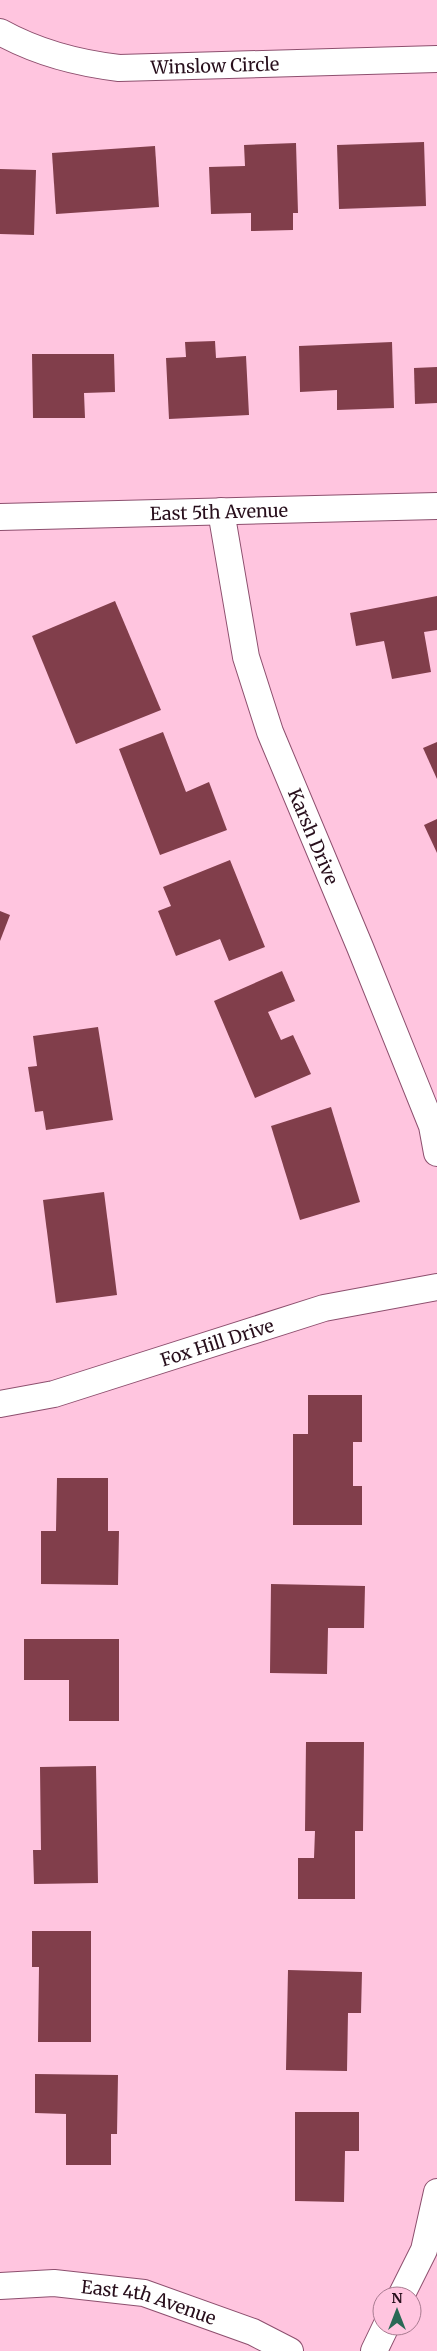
<svg xmlns="http://www.w3.org/2000/svg" width="437" height="2351" font-family="Merriweather,serif">
	<style>
		.building { fill: #813e4b }
		.lines { fill: none; stroke-linecap: round; stroke-linejoin: round }
		.minor-casing { stroke: #8d4f6e; stroke-width: 28 }
		.minor { stroke: #fff; stroke-width: 26 }
		.labels { text-anchor: middle; dominant-baseline: central; stroke-width: 5; stroke-linejoin: round; paint-order: stroke }
		.street-label { font-size: 18px; fill: #280f1c; stroke: #ffc5df }
	</style>
	<rect width="100%" height="100%" fill="#ffc5df"/>
	<g class="building">
		<path d="M424,142L426,206L339,209L337,145Z"/>
		<path d="M296,143L298,213H293V230L251,231V213L211,214L209,167L245,166L244,145Z"/>
		<path d="M155,146L159,207L56,214L52,153Z"/>
		<path d="M0,169L36,170L34,235L0,234Z"/>
		<path d="M215,341L216,358L246,356L249,415L169,419L166,358L186,357L185,342Z"/>
		<path d="M392,342L394,408L337,410V390L300,392L299,346Z"/>
		<path d="M32,354H114L115,392L84,393L85,418H33Z"/>
		<path d="M437,367V403L415,404L414,368Z"/>
		<path d="M437,596V630L424,632L431,672L392,679L384,641L356,646L350,613Z"/>
		<path d="M115,601L161,710L76,744L32,636Z"/>
		<path d="M163,732L186,792L209,782L227,830L160,855L119,749Z"/>
		<path d="M437,742V779L423,748Z"/>
		<path d="M437,819V853L424,825Z"/>
		<path d="M230,860L265,947L229,961L220,939L176,956L158,911L171,906L163,887Z"/>
		<path d="M0,911L10,915L0,941Z"/>
		<path d="M282,971L295,1001L268,1012L281,1040L293,1035L311,1074L255,1098L214,1001Z"/>
		<path d="M98,1027L113,1120L46,1130L43,1111L35,1112L28,1067L37,1066L33,1036Z"/>
		<path d="M331,1107L360,1202L300,1220L271,1126Z"/>
		<path d="M104,1192L117,1295L56,1303L43,1200Z"/>
		<path d="M308,1395H362V1442H353V1486H362V1525H293V1434H308Z"/>
		<path d="M57,1478H108V1531H119L118,1585L41,1584V1531H56Z"/>
		<path d="M271,1584L365,1586L364,1628H328L327,1674L270,1673Z"/>
		<path d="M24,1639H119V1721H69V1680H24Z"/>
		<path d="M306,1742H364L363,1831H355V1899H298V1858H314L315,1831H305Z"/>
		<path d="M96,1766L98,1883L34,1884L33,1850H41L40,1767Z"/>
		<path d="M32,1931H91V2042H38L39,1967H32Z"/>
		<path d="M288,1970L362,1972L361,2013H348L347,2071L286,2070Z"/>
		<path d="M35,2074L118,2075L117,2134H111V2165H66V2114L35,2113Z"/>
		<path d="M295,2112H359V2151H345L344,2202L295,2201Z"/>
	</g>
	<g class="lines">
		<defs>
			<g id="minor">
				<path id="s1" d="M0,32C38,53 76,63 119,68L437,59"/>
				<path id="s2" d="M221,511L246,657L270,732L360,947L432,1126L437,1153"/>
				<path id="s3" d="M0,517L437,506"/>
				<path id="s4" d="M0,1404L54,1394L324,1308L437,1287"/>
				<path id="s5" d="M0,2286L54,2283L144,2293L253,2332L290,2351"/>
				<path d="M401,2296L424,2250L437,2192"/>
				<path d="M374,2351L386,2326"/>
			</g>
		</defs>
		<use href="#minor" class="minor-casing"/>
		<use href="#minor" class="minor"/>
	</g>
	<g class="labels">
		<g class="street-label">
			<text stroke="none"><textPath href="#s1" startOffset="221">Winslow Circle</textPath></text>
			<text stroke="none"><textPath href="#s3" startOffset="219">East 5th Avenue</textPath></text>
			<text stroke="none"><textPath href="#s2" startOffset="340">Karsh Drive</textPath></text>
			<text stroke="none"><textPath href="#s4" startOffset="226">Fox Hill Drive</textPath></text>
			<text stroke="none"><textPath href="#s5" startOffset="151">East 4th Avenue</textPath></text>
		</g>
	</g>
	<g transform="translate(397 2311)"><circle r="24" fill="#ffc5df" stroke="#a97c91"/>
	<path d="M0-4L9 19L0 12L-9 19Z" fill="#2a6855"/>
	<text y="-8" font-size="14" font-weight="bold" text-anchor="middle" fill="#280f1c">N</text>
	</g>
</svg>
